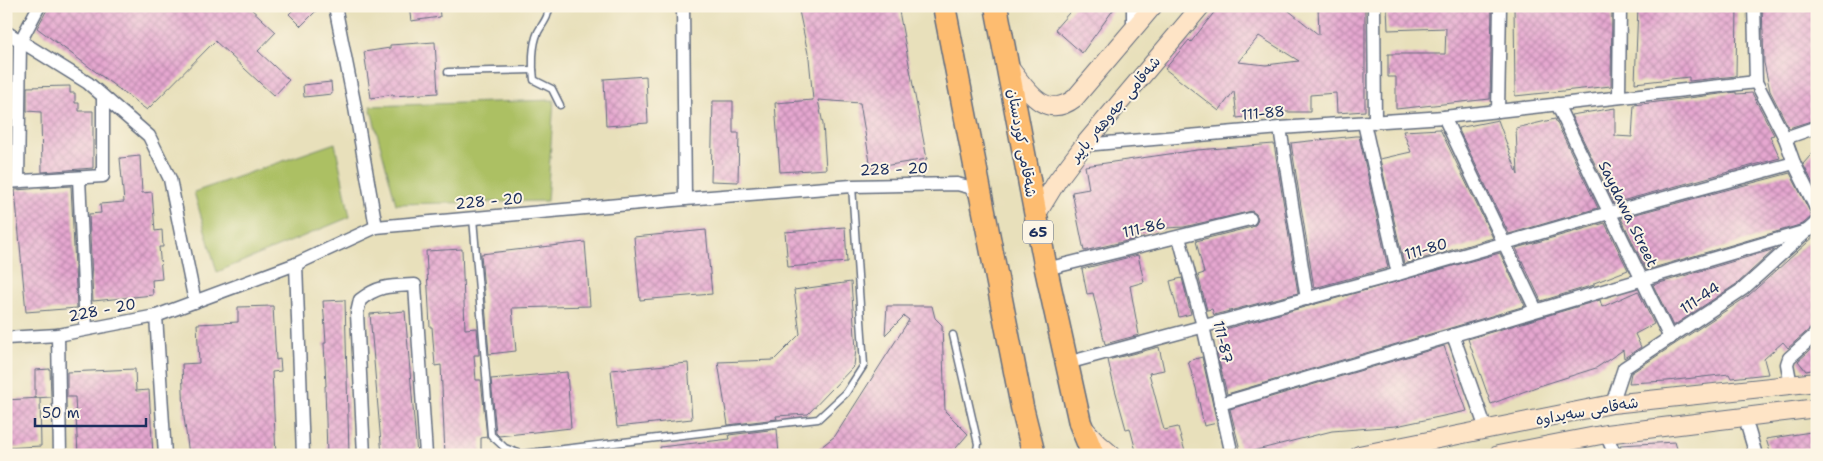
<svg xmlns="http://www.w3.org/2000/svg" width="1823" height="461" font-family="'Shantell Sans','Playpen Sans Arabic',sans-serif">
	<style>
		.grass { fill: #acc064; stroke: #647861 }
		.building { fill: url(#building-cross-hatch); fill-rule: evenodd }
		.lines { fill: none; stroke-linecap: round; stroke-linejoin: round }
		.lane-casing { stroke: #636d7f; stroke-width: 9 }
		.street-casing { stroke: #636d7f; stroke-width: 15 }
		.secondary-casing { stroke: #636d7f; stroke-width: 20 }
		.highway-casing { stroke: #636d7f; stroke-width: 25 }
		.lane { stroke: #fff; stroke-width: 6 }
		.street { stroke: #fff; stroke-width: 12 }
		.secondary { stroke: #fee4c6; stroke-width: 18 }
		.highway { stroke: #fdbc70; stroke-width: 22 }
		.labels { text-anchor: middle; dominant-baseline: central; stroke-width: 4; stroke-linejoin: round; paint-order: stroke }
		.shield { fill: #fcf5e5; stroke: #5e6a86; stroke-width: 1 }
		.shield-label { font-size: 14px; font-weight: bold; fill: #1b2f5e }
		.street-label { font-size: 15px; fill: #1b2f5e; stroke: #fcf5e5 }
	</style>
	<defs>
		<pattern id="building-cross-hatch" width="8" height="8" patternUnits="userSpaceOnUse" patternTransform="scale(1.25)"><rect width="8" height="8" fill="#e6a7d0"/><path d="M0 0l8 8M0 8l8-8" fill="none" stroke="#ba88ac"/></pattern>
	</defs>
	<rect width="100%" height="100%" fill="#fcf5e5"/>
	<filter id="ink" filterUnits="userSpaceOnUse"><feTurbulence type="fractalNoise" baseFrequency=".02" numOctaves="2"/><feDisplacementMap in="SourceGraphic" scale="10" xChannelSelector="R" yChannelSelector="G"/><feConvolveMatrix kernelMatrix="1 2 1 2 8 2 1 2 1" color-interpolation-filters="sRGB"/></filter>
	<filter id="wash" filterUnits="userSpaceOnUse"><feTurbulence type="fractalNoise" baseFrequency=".0096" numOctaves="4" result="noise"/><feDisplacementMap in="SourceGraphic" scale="20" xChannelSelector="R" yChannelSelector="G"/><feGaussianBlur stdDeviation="1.12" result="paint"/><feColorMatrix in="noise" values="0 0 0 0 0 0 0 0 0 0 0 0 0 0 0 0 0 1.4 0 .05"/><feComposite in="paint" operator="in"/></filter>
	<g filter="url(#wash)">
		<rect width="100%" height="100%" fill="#e8e0bb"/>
		<g class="grass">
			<path d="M554,100L547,201L396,204L370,106Z"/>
			<path d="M335,143L350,217L217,272L194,192Z"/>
		</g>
		<g id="blocks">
			<g class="building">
				<path d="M49,6H248L276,32L258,51L289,80L274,96L215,41L147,110L37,28Z"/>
				<path d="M297,6H321L301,26L289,14Z"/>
				<path d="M409,6H439L440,17L411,21Z"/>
				<path d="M798,6H898L927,159L871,168L860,103L818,100L823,124L826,169L780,172L775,103L813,100L809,58Z"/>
				<path d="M1075,6H1116L1082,53L1055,29Z"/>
				<path d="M1219,6H1283L1319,35L1318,6H1365V111L1337,113L1336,93L1310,95V112H1285L1237,118L1234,91L1219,111L1165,69L1189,40L1191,42ZM1259,36L1299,61L1266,65L1238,62Z"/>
				<path d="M1387,6H1492L1490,99L1396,109V77H1388V54H1445L1446,28L1388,30Z"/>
				<path d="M1514,6H1612L1611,86L1515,96Z"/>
				<path d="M1638,6H1737L1736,76L1689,81V77L1635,83Z"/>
				<path d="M1762,6H1817V119L1789,128L1770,91L1764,63Z"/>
				<path d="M435,42L438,93L393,96V94L371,98L364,52L390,48V45Z"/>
				<path d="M646,76L648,123L606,126L604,79Z"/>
				<path d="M331,82L332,94L304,97L303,85Z"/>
				<path d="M70,86V93H75V103H79V111H93V168L42,172L41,112L27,111V87Z"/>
				<rect x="6" y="87" width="5" height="23"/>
				<path d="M1736,92V94L1752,93L1774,135L1770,136L1780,158L1614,203L1571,115L1615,108V136L1632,137L1634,105Z"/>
				<path d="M713,101H733V133H739L738,182L711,181Z"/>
				<path d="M1555,119L1598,208L1509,234L1458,128L1498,120L1518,175L1516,128Z"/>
				<path d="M1440,129L1493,238L1404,264L1380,159L1411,152L1403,131Z"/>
				<path d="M1355,136H1359L1388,268L1314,288L1291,143Z"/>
				<path d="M1274,144L1298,293L1214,315L1212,309L1207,310L1198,275L1204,273L1196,241L1252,227L1256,224L1258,218L1256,214L1252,211L1184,227L1167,228L1134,235L1135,239L1084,251L1072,192L1089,189L1085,166L1197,150Z"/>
				<path d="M1817,148V191L1803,164Z"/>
				<path d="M140,156L142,193L152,192L155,231L162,230L163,247H159L162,279L152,280L153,295L93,301L89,214L101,213L100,204L124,202L120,158Z"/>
				<path d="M1790,173L1812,216L1803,224L1646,270L1621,218Z"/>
				<path d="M71,186L77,308L26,312L15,190Z"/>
				<path d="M1605,223L1628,270L1594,283V285L1541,301L1516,248Z"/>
				<path d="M845,227L847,262L788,267L785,232Z"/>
				<path d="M706,230L712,294L640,300L634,237Z"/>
				<path d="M1817,234V325L1812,327L1788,348L1783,342L1764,359L1768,374L1731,378L1729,374L1667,381L1629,383L1631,373L1748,296Z"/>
				<path d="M585,242L590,306L512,308L516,351L489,354L481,254Z"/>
				<path d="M462,249L465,329L477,328L479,355H474L476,380H481L487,437L481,438V455H445L441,365L435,366L432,327H430L426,251Z"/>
				<path d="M1775,249L1738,283L1673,326L1653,285Z"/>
				<path d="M1500,253L1525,306L1227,394L1217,353L1222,352L1218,331Z"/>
				<path d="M1138,255L1144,282L1130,286L1139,335L1105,344L1093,293L1087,294L1082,269Z"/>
				<path d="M1182,278L1191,314L1179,317L1170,281Z"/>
				<path d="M851,282L856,349L854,366L808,414L776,416L777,419L728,425L718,362L774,360L800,334L794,290Z"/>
				<path d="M1638,291L1654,324L1635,334L1641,347L1624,358L1623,350L1596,368L1536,387L1491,404L1468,339L1600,300L1602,307Z"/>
				<path d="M345,300L349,455H327L325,386H326L324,343H326L323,301Z"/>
				<path d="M273,306L276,360L280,359L281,371L272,372L276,455H189L184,417L182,364L199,363L197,324L238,322V307Z"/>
				<path d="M887,306H932L935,318L942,325L945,411L968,434L950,455H811L835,436L909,320L904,316L885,335Z"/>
				<path d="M405,311L417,455H382L370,314Z"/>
				<path d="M1817,344V369L1806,371L1798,361Z"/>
				<path d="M1444,346L1467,411L1396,426L1332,431L1241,454L1230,409Z"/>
				<path d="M1159,347L1164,370L1149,373L1164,430L1178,427L1186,455H1137L1130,428L1126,429L1113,382L1108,360Z"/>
				<path d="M1202,357L1217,423L1204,426L1196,388L1188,361Z"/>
				<path d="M688,363L692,419L617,427L611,370Z"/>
				<path d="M50,369L51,397L35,398V370Z"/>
				<path d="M135,369L136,391L149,390L153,455H78L75,397H67V372Z"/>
				<path d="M567,372L571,428L499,436L496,433L491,379Z"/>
				<path d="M40,398L41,446L6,448V400Z"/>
				<path d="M777,429L779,455H661L660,447L730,439L729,435Z"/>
				<path d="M1817,431V455H1771L1766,439Z"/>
				<path d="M1675,442L1679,455H1623L1620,445Z"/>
			</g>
		</g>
	</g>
	<g filter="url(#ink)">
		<use href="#blocks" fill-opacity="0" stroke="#636d7f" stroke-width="1"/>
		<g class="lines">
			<defs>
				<g id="lane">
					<path d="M549,6C549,17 543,23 538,32C532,45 532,66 534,80L552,89L560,105"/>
					<path d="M448,72L533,70"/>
					<path d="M473,218L491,435L505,448L521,454L818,419L846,393L864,365L852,186"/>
					<path d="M953,335L978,444L976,455"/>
				</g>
				<g id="street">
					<path d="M335,6L354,102L376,227"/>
					<path d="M683,6L685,199"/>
					<path d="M1133,6V29"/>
					<path d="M1374,6L1375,122"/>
					<path d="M1754,6L1756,82L1785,138L1794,163L1817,210"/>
					<path d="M6,32L88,83L149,136L170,179L195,302"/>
					<path d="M1619,97L1620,6"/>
					<path d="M1557,104L1670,338"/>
					<path d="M1498,111L1500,6"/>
					<path d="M1444,117L1536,310"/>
					<path d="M1364,123L1398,274"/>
					<path d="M1280,128L1307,299"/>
					<path d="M1785,138L1817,127"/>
					<path d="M1084,145L1280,128L1444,117L1756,82"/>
					<path d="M79,178L86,329"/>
					<path d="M18,181L20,42L39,6"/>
					<path d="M6,182L103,176V98"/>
					<path d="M1179,237L1203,326L1232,455"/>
					<path d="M296,264L303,455"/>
					<path d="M1046,269L1250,219"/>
					<path d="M156,316L165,455"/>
					<path d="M58,335L60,455"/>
					<path d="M1453,335L1486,429"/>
					<path d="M6,338L58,335L156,316L296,264L376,227L685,199L852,186L957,184L969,187L980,198"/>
					<path d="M1067,363L1398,274L1609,213L1794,163"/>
					<path d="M1791,385L1787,364L1789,358L1817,333"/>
					<path d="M1220,404L1810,230"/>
					<path d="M1612,404L1624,368L1743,289L1817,222"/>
					<path d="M1745,418L1756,455"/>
					<path d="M1606,434L1615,455"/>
					<path d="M364,455L357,313L360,300C379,285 391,286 415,285L426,455"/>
				</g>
				<g id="secondary">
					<path d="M1009,67C1026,88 1044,122 1075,98L1153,6"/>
					<path d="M1035,217L1057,181L1084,145L1201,6"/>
					<path d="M1085,429L1098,443L1112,455"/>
					<path d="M1359,455L1612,404L1817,382"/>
					<path d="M1498,455L1606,434L1817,408"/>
				</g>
				<g id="highway">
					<path d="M944,6L1022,407L1034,455"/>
					<path d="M996,6L1046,269L1080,423L1093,455"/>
				</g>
			</defs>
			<use href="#lane" class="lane-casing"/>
			<use href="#street" class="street-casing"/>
			<use href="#secondary" class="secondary-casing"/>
			<use href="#highway" class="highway-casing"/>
			<use href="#lane" class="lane"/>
			<use href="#street" class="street"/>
			<use href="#secondary" class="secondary"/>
			<use href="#highway" class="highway"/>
		</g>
	</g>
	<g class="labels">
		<rect class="shield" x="1023" y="220.5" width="30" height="23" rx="4"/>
		<g class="shield-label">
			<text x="1038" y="232">65</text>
		</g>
		<g class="street-label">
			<text transform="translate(1115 109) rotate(-50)">شەقامی جەوهەر باپیر</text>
			<text transform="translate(1263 113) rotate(-5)">111-88</text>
			<text transform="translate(1022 143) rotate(80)">شەقامی کوردستان</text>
			<text transform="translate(894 169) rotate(-2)">228 - 20</text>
			<text transform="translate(489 201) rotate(-5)">228 - 20</text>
			<text transform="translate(1628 214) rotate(64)">Saydawa Street</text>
			<text transform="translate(1144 228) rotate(-13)">111-86</text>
			<text transform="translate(1426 249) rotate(-16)">111-80</text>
			<text transform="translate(1700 298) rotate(-34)">111-44</text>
			<text transform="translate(102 310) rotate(-11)">228 - 20</text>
			<text transform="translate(1223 342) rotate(77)">111-87</text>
			<text transform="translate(1587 411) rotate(-10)">شەقامی سەیداوە</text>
		</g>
	</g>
	<rect width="1823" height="461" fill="none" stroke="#fcf5e5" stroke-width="25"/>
	<path d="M35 418v8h111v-8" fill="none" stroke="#1b2f5e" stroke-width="2.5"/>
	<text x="42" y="418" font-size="15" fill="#1b2f5e" stroke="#fcf5e5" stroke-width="4" paint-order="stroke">50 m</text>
</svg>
